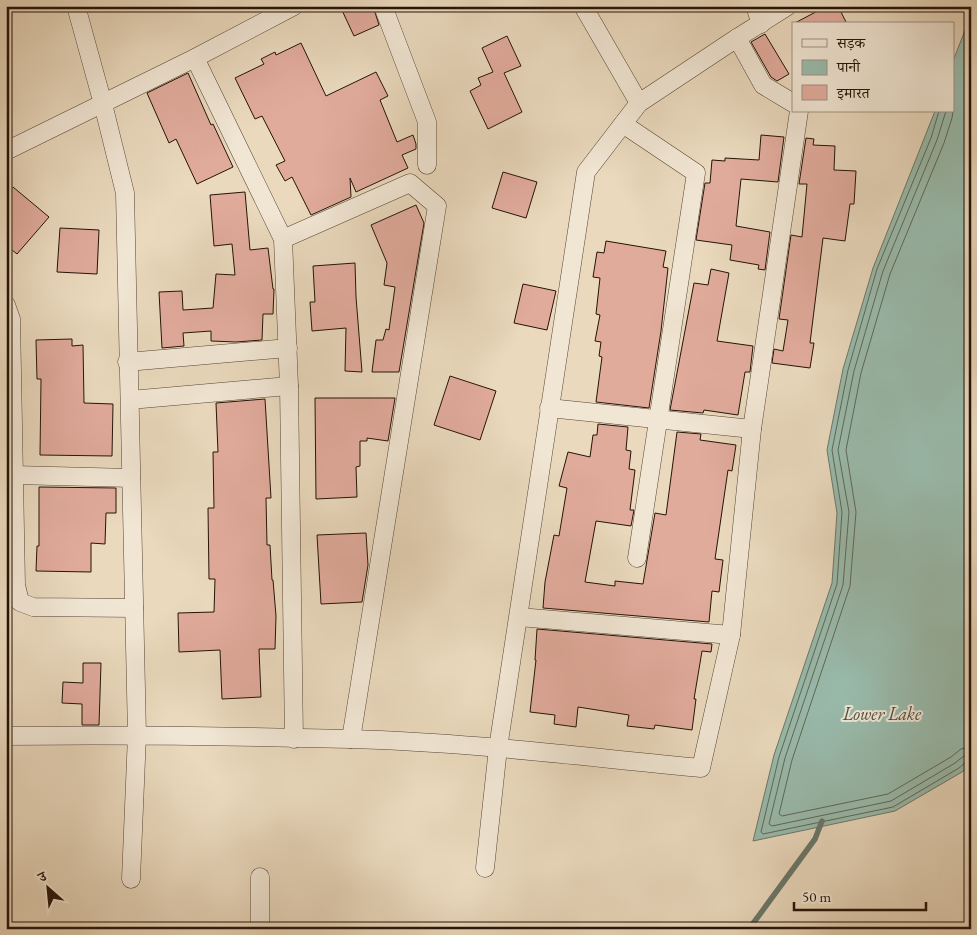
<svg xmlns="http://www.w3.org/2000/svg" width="977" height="935" font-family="'EB Garamond','Noto Serif Devanagari',serif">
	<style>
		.water { fill: #99bbac; stroke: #6a786a }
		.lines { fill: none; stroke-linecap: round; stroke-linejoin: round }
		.shore { stroke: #5e675a; stroke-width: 1 }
		.stream { stroke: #6a786a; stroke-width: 5.5 }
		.building { fill: #e1ab9c; stroke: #241307 }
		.minor-casing { stroke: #564434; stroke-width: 19 }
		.minor { stroke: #f1e6d4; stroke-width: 18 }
		.labels { text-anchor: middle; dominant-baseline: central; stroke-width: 4; stroke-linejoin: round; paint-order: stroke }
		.water-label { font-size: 18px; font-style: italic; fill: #4d4e41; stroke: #f1e6d4 }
	</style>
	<rect width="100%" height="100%" fill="#ead9bd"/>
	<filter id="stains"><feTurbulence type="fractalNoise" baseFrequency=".004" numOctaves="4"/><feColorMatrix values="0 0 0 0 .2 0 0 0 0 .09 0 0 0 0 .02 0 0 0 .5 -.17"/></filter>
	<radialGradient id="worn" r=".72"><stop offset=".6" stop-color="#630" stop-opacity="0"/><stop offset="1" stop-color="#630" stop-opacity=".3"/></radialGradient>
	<path class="water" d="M971,15V765L962,772L895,811L753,841L774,755L832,583L837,513L827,450L843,369L873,268L935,111H953V61Z"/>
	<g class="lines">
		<g class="shore">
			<path d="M939,111L931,138L877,269L848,370L832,450L842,512L837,584L779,757L761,832L763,834L893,807L959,768L966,762L971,761"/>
			<path d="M946,111L937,140L883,271L854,371L838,450L849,512L843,585L785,758L769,824L772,826L891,801L955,763L964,756L971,755"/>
			<path d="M953,111L952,118L944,143L890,274L861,373L846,450L856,512L850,586L792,760L779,814L782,816L888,794L951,757L961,749L971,747"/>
		</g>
		<path class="stream" d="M749,929L815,839L822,821"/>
	</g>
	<g class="building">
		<path d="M340,6H373L379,25L354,36Z"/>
		<path d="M827,6H838L847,24H793Z"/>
		<path d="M765,34L789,74L777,81L771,77L751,42Z"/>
		<path d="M507,36L521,66L504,73L522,112L488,129L470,91L481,85L478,78L493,72L482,48Z"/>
		<path d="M301,43L326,96L376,72L388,96L380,100L397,142L413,135L416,144V149L402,155L408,168L356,192L350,178L351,197L311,215L292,177L285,181L276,165L285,161L262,116L255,119L235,78L264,64L261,59L275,52L276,55Z"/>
		<path d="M188,73L211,125L213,124L233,167L197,184L176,139L169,143L147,93Z"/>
		<path d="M761,135L784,137L778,182L741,179L736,226L770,232L765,270L758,269L759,265L730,260L732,245L696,240L705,183H710L712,160L725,161V158L759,160Z"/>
		<path d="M806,138L814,139L813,145L835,146L834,170L856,171L854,204H850L845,241L823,238L810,343H814L810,368L772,363L774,349L783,351L788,320L779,319L791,235L802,237L807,184H799Z"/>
		<path d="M503,172L537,182L526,218L492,208Z"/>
		<path d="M13,187L49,217L17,254L6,245V195Z"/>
		<path d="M245,192L250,250L268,248L273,289H274L273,314H263L262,340L236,342L211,341V331L183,333L184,346L162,348L159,292L182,291L183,310L213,308L216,274L235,275L232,244L214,246L210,195Z"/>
		<path d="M416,205L424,223L399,372H372L376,340H383L386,329L389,330L395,287L384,285L387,263L371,225Z"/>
		<path d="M60,228L99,230L97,274L57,272Z"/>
		<path d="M606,241L666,251L663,267L668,268L661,331L649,408L596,402L602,357L599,356L601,342L595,341L600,315L596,314L600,278L593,277L597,252L604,253Z"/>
		<path d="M355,263L356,297L362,372L345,371L346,328L312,331L310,302H315L313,266Z"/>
		<path d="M711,269L729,273L717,341L753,346L750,372H745L738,415L704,410L703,413L670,410L694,283L708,285Z"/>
		<path d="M523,284L556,291L547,330L514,323Z"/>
		<path d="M72,339V346L83,345L84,403L113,404L112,456L40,455L41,379H37L36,340Z"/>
		<path d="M450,376L496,391L480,440L434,425Z"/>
		<path d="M315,398H395L388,441L367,438V441H360V466L356,467L357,497L316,499Z"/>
		<path d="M265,399L271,498H266L267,545H270L272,580H273L276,616L275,649H259L261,697L222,699L220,650L179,652L178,613L214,612L215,579H209L208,508H214L213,452H218L216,403Z"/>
		<path d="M598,424L628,427L626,450L631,451L629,469L635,470L630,510H634L631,526L596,521L585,582L615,586V581L643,584L655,513L666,515L677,432L701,434L700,440L736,445L732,471L728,470L715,559L723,560L719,592L712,591L709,622L543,608L545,582L554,535L559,536L567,488L559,486L568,452L590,457L593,435H597Z"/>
		<path d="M39,487L116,488V513H106L105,544L91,543V572L36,571L37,546H39Z"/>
		<path d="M366,533L368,565L362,602L321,604L317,535Z"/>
		<path d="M537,629L712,644L711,652L702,651L694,699H696L692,730L655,725L654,729L627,726L629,715L578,707L576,727L554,724L555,715L530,712L536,660H535Z"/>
		<path d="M83,663H101L99,725H82V704L62,703L63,682L83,683Z"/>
	</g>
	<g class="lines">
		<defs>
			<g id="minor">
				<path d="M76,6L103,104L125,193L137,735L131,879"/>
				<path d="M383,6L427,122V165"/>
				<path d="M583,6L639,103"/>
				<path d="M755,6L761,24"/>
				<path d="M737,38L763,85L793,103"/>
				<path d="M195,58L283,239L289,386L294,739"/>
				<path d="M623,124L696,173L637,558"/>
				<path d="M6,151L195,58L294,6"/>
				<path d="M283,239L410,183L437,206L351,739"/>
				<path d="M6,305L11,319L16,585L20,602L33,607L134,608"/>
				<path d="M127,362L288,348"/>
				<path d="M130,400L289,386"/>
				<path d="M549,408L752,429"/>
				<path d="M14,475L131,478"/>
				<path d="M519,617L731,635"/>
				<path d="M6,736C121,735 236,736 350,739C468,742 584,757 701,768L731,635L752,429L799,111"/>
				<path d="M485,868L498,748L586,172L639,103L737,38L788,6"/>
				<path d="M260,929V877"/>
			</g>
		</defs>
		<use href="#minor" class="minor-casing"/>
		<use href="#minor" class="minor"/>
	</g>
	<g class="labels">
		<g class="water-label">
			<text x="882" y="713">Lower Lake</text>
		</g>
	</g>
	<rect width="977" height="935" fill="none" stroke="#ead9bd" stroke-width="25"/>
	<rect x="8" y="8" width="962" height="920" fill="none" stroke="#241307" stroke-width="2.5"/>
	<rect x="12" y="12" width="952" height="910" fill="none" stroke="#241307"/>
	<rect x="792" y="22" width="162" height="90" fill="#f1e6d4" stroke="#9f9282"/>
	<rect x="802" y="39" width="25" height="8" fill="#f1e6d4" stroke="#9f9282"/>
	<text x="837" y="48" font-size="15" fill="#241307">सड़क</text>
	<rect x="802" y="60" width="25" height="15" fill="#99bbac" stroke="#9f9282"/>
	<text x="837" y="72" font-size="15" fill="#241307">पानी</text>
	<rect x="802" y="85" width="25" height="15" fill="#e1ab9c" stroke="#9f9282"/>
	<text x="837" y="98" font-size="15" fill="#241307">इमारत</text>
	<g transform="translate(48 888) rotate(333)" stroke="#f1e6d4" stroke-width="4" paint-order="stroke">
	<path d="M0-4L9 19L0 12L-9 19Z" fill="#241307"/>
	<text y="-8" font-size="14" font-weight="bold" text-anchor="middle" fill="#241307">उ</text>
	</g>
	<path d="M794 902v8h132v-8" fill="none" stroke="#241307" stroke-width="2.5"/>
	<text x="802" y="902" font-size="15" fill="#241307" stroke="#f1e6d4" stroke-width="4" paint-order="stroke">50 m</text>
	<rect width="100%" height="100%" filter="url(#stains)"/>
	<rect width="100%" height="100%" fill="url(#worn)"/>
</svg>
